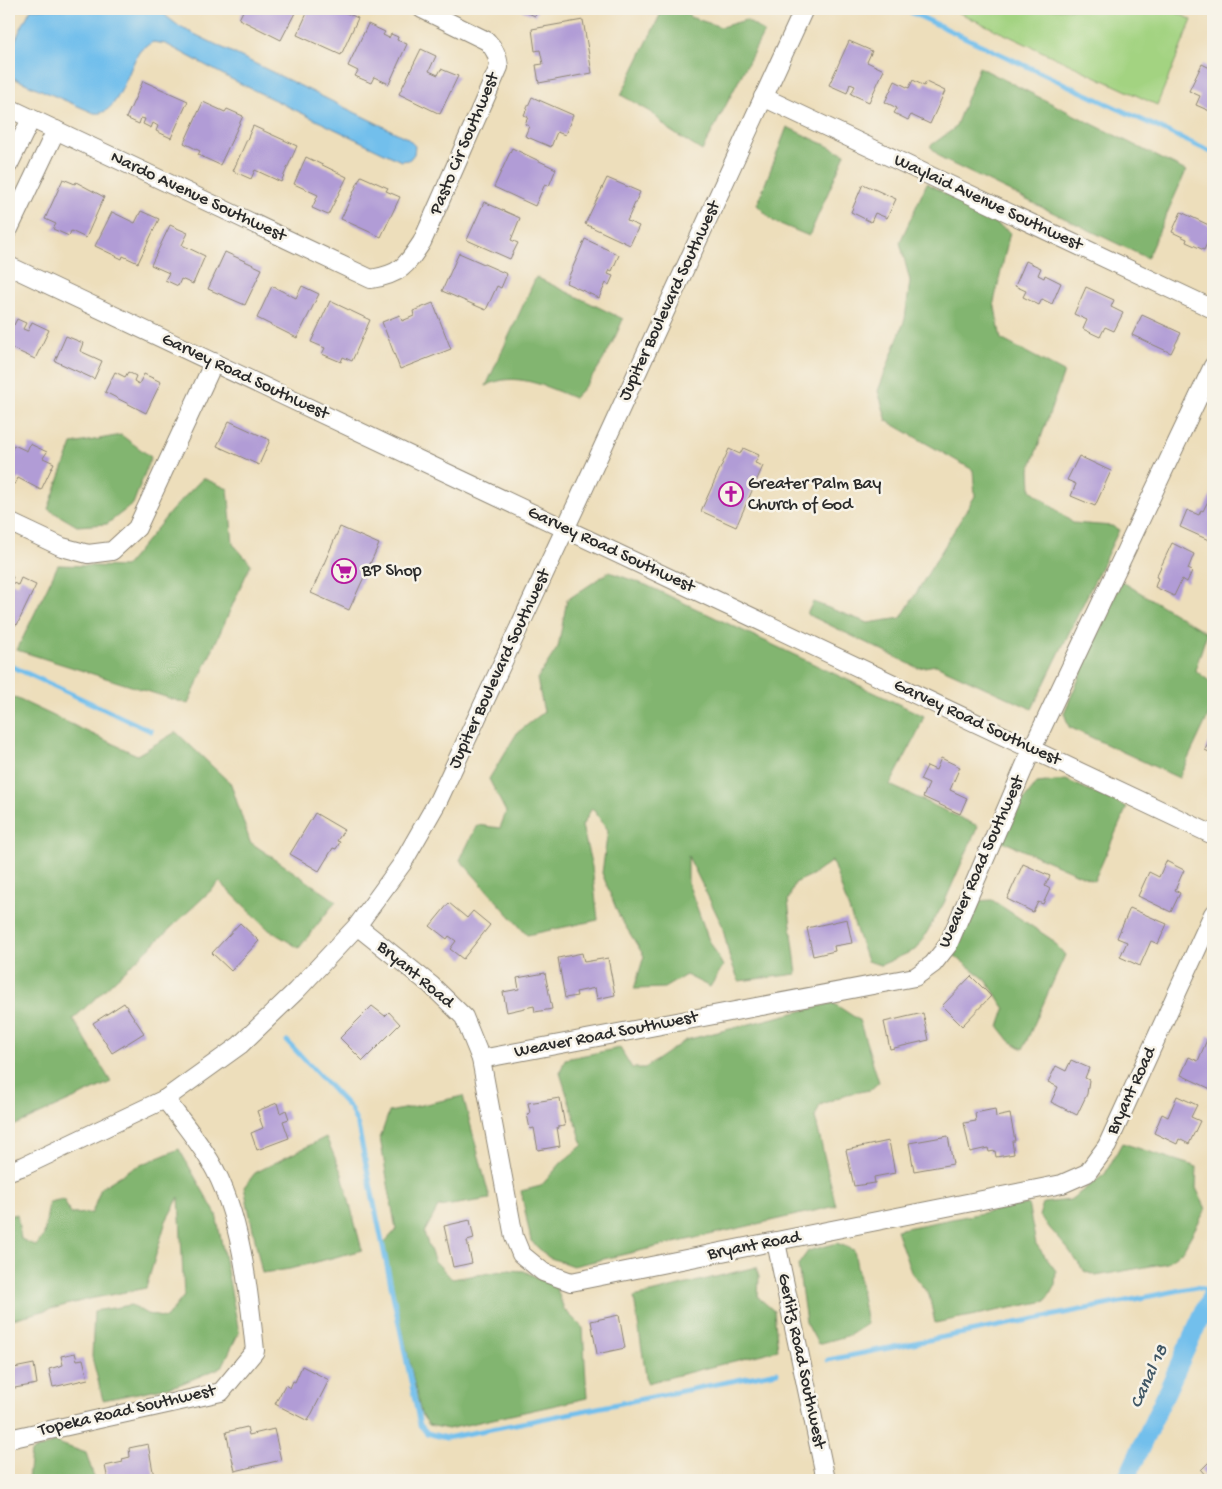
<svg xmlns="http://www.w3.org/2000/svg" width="1222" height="1489" font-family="'Gochi Hand',sans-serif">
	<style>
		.green { fill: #a3d381; stroke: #677f56 }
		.forest { fill: #82b56f; stroke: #56704d }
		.water { fill: #72bfec; stroke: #4e758c }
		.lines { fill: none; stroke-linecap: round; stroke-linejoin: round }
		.stream { stroke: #72bfec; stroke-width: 5 }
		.canal { stroke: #72bfec; stroke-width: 18 }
		.building { fill: #b19cd6 }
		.minor-casing { stroke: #8c8473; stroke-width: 20 }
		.minor { stroke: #fff; stroke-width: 18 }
		.labels { text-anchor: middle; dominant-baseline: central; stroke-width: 5; stroke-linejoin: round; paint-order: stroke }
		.street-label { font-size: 18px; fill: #2b2b2b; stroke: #f7f3e8 }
		.poi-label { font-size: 18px; fill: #2b2b2b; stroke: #f7f3e8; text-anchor: start }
		.water-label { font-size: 19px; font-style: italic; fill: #405765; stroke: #f7f3e8 }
	</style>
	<rect width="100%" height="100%" fill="#f7f3e8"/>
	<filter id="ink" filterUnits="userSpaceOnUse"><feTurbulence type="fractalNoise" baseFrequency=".02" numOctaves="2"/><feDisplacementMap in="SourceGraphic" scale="10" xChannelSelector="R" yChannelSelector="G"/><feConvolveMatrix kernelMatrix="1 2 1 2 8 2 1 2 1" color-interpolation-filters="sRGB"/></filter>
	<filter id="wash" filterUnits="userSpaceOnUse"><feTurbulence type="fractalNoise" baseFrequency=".0096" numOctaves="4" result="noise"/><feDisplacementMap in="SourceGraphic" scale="20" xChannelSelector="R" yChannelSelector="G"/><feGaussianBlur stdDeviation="1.12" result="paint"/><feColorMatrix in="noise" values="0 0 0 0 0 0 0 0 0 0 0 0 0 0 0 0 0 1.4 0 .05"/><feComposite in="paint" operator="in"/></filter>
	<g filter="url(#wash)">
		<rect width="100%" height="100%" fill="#eddebb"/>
		<path class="green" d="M953,9H1169L1192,20L1157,105L953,10Z"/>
		<g class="forest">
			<path d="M663,9H686L690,17L721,27L746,20L764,32L702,151L669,130L651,112L621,95Z"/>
			<path d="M979,67L1186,171L1147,258L942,159L930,146L955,128Z"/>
			<path d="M787,127L845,154L809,236L773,221L757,205Z"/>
			<path d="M927,183L1010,232L994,302L1001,339L1064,372L1030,469L1031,490L1073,523L1112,526L1119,530L1032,709L936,665L918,668L807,614L813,602L868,623L901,618L975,496L973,470L887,421L878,391L905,319L910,281L900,242Z"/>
			<path d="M536,277L623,319C612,346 596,377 574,398C547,387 514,370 486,386Z"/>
			<path d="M121,435L151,457L133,504L107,524L77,526L48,509L72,444Z"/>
			<path d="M203,478L228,489L233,544L251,564L188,704L17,650L58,565L125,567L172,510Z"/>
			<path d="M609,572L646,585L924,716L916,736L890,785L978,826L944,903L917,949L881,965L867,961L832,861L814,874L795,883L788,901L797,974L739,981L730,959L722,925L688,856V883L708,938L723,966L710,987L686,975L664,988L634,989L644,956L619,916L602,873L608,830L592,808L582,826L592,867L598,920L527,935L460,860L477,825L500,828L506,812L489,779L517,733L544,712L537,679L558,647L567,600Z"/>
			<path d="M1121,581L1207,633L1195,670L1213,684V709L1211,710L1179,778L1069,727L1064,713Z"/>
			<path d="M9,695L137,755L176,732L231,784L250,842L336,901L299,948L269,930L220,882L73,1019L111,1082L9,1128Z"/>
			<path d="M1066,780L1127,807L1094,881L1002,841L1016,810L1037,783Z"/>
			<path d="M992,900L1051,939L1065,955L1023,1049L1010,1041L999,1027L1005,1009L986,980L950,952L974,901Z"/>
			<path d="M833,1003L859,1020L879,1082L870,1090L847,1094L820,1105L815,1117L836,1206L573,1266L548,1257L531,1241L521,1191L541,1186L562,1162L583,1145L560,1073L565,1059L620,1048L632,1068H645L686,1040Z"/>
			<path d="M463,1096L490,1199L438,1207L424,1233L434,1260L452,1279L508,1270L524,1271L556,1287L564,1309L583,1328L587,1398L448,1429L429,1425L421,1414L383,1244L396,1230L380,1138L389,1112Z"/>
			<path d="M326,1137L342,1174L362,1250L290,1269L262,1273L244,1187L255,1173Z"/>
			<path d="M1122,1143L1197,1167L1196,1188L1206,1209L1183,1250L1167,1263L1096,1276L1084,1271L1068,1249L1039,1216L1043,1203L1070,1200L1105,1174Z"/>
			<path d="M179,1149L216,1214L239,1332L222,1367L178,1385L103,1400L92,1357L94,1311L131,1305L147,1314L166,1318L184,1296L179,1197L166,1221L146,1288L89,1299L9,1320V1216L17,1214L21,1239L36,1246L44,1235L49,1202L63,1199L71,1214L92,1213L101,1188L131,1169Z"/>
			<path d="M1028,1204L1036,1244L1056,1271L1055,1285L1046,1301L935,1323L929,1295L911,1272L896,1230Z"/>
			<path d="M837,1243L854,1250L867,1324L850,1335L818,1344L806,1322L798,1265L808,1251Z"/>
			<path d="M756,1267L759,1276L758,1297L774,1311L778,1350L647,1383L634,1297Z"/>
			<path d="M55,1442L86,1453L95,1480H28L31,1452Z"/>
		</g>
		<path class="water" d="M31,9H162L166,16L180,27L407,138L415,146L414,154L409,160L401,161L233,80L166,44L153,42C148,45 144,47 140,51C128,67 118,118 94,113L11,77C1,61 23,25 31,9Z"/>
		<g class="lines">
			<g class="stream">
				<path d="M904,9L1213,153"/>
				<path d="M9,665L151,731"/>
				<path d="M287,1041L350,1108L358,1126L420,1425L427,1433L446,1438L777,1372"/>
				<path d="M828,1360L1196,1287L1213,1292"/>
			</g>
			<path class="canal" d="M1126,1480L1213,1291"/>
		</g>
		<g id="blocks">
			<g class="building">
				<path d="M244,9H297L281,40L239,19Z"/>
				<path d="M309,9H337L358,18L341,55L297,35Z"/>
				<path d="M519,9H538L535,16Z"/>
				<path d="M583,20L592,73L539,83L536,65L543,64L540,50L535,51L532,29Z"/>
				<path d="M368,24L385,32L383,35L389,38L391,34L398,37L397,40L407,44L389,84L374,77L371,83L355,76L358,71L348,66Z"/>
				<path d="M849,41L872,51L867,62L884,70L869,102L851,94L855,86L850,84L847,93L829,85Z"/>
				<path d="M421,49L436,56L429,71L438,75L441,69L458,76L440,114L399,94Z"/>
				<path d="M1202,64L1210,68L1212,66H1213L1212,112L1196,105L1200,96L1189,91Z"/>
				<path d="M913,80L924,86L926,82L945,91L930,124L911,115L908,120L894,113L897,108L885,102L895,81L909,88Z"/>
				<path d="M143,81L188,101L171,138L156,131L158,126L153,123L151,128L143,124L145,119L141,118L139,124L126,118Z"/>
				<path d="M532,97L573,115L565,135L557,132L551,147L525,136L529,126L525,124L528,117L524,115Z"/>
				<path d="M203,102L225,112L227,109L243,116L220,165L198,155L200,151L184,143Z"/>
				<path d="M253,126L297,146L281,182L255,170L251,179L233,171Z"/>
				<path d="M512,148L556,169L549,186L545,184L535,206L494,187Z"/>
				<path d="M306,157L347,177L328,215L312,208L318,195L294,184Z"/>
				<path d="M361,176L388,188L386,191L400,197L381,237L341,219Z"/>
				<path d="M607,178L640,192L627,221L639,226L630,245L585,224Z"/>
				<path d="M63,179L75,184L76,182L104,197L86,238L71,231L69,236L53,229L56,224L45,219Z"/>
				<path d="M863,184L896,199L887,218L875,213L871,222L851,212Z"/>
				<path d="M484,202L520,218L511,240L518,243L510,259L467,240Z"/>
				<path d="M141,211L159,219L138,263L123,256L122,259L95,246L112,212L135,223Z"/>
				<path d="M1181,212L1213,227V230L1204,250L1186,242L1187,239L1172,232Z"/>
				<path d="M170,225L188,233L182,245L205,256L193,284L181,279L178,286L165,280L169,273L151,265Z"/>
				<path d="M585,239L619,255L612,271L610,270L608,274L613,276L609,285L606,283L599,298L566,283Z"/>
				<path d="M225,252L262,269L245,305L208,289Z"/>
				<path d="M459,253L507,274L501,288L497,286L486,310L442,291Z"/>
				<path d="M1026,261L1041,268L1038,275L1044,278L1045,275L1061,283L1052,304L1042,299L1039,305L1023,297L1026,291L1015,286Z"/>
				<path d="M272,286L296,298L302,286L319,294L297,338L257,318Z"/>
				<path d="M1086,287L1114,300L1111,307L1123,313L1114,331L1105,327L1100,337L1083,329L1087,320L1074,314Z"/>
				<path d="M330,301L370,320L352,361L343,357L341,362L322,354L325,348L311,342Z"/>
				<path d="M433,303L451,349L400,369L382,322L400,315L402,321L414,316L413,311Z"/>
				<path d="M1142,315L1181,333L1171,353L1132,335Z"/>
				<path d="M17,319L26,323L23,329L28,331L32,322L49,330L35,359L9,347V322L14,325Z"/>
				<path d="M66,336L83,343L80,351L102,361L94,379L55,361Z"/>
				<path d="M115,372L125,377L128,372L136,376L134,381L139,384L144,374L161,382L146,413L105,392Z"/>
				<path d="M229,421L270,440L259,465L217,446Z"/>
				<path d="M30,444L47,452L43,458L54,463L41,490L18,478L15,484L9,481V455L14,445L27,451Z"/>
				<path d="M743,448L759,455L755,463L763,466L736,527L701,511L729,449L740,454Z"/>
				<path d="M1079,456L1111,471L1095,506L1071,496L1076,484L1067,480Z"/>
				<path d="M1212,493H1213V542L1180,527L1187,510L1199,515L1201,510L1203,511Z"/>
				<path d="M340,527L379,544L349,610L311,593Z"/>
				<path d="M1172,543L1194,554L1188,569L1192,571L1187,582L1182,579L1174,596L1155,587L1158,578L1156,577Z"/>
				<path d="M9,575L13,577L11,582L18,585L21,578L36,585L17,625L9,621Z"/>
				<path d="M1213,730V754L1205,750Z"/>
				<path d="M941,758L960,767L950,790L967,798L960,814L923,797L929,784L920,780L927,766L936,770Z"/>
				<path d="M315,813L344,830L337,841L340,842L336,849L333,848L319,871L290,854Z"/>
				<path d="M1166,861L1184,870L1175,890L1180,893L1171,912L1138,896L1149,872L1159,877Z"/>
				<path d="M1023,864L1050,876L1045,886L1050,889L1043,904L1038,902L1033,912L1007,899Z"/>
				<path d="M449,903L467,918L473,911L490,925L463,959L450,949L456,941L449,936L447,939L430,926Z"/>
				<path d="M1130,908L1167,924L1158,944L1151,941L1140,966L1120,957L1127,942L1117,938Z"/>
				<path d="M847,919L852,943L834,946L835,951L813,956L807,928Z"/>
				<path d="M240,923L259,941L231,971L212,953Z"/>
				<path d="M582,953L584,962L608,958L615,995L597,999L595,988L576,992L577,996L565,998L558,958Z"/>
				<path d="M545,973L552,1009L535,1012L534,1006L507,1012L503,992L519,989L517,978Z"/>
				<path d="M971,976L991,996L962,1026L942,1006Z"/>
				<path d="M124,1003L144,1033L112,1053L93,1023Z"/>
				<path d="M372,1006L385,1016L389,1012L400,1024L363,1061L340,1038Z"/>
				<path d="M923,1013L929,1040L890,1049L884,1022Z"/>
				<path d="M1209,1035L1213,1037V1090L1181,1075L1189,1057L1198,1061Z"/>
				<path d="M1071,1060L1089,1068L1085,1078L1089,1080L1087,1094L1077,1115L1051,1102L1058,1087L1048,1082L1056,1066L1066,1071Z"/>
				<path d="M1177,1096L1197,1105L1191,1117L1200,1121L1189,1144L1179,1139L1177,1144L1154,1133L1162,1114L1168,1117Z"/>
				<path d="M560,1098L565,1126L557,1127L560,1146L538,1150L534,1128L530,1129L527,1114L530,1113L528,1103Z"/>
				<path d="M277,1103L280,1113L286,1110L289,1119L283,1121L289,1138L257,1150L251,1133L263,1128L257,1111Z"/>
				<path d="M995,1109L996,1117L1010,1114L1015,1141H1012L1014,1154L996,1157L995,1151L989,1152L988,1148L970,1152L964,1123L976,1121L975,1113Z"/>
				<path d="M948,1136L953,1164L914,1171L909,1143Z"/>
				<path d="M889,1141L895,1173L874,1177L875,1183L854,1186L846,1150Z"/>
				<path d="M470,1220L474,1239L467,1241L472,1263L453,1267L444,1226Z"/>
				<path d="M619,1315L625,1348L597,1354L591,1321Z"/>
				<path d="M75,1353L77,1360L83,1359L88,1379L53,1387L49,1369L63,1365L61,1356Z"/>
				<path d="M34,1364L37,1384L9,1389V1369Z"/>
				<path d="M302,1366L329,1380L308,1421L275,1404L285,1385L290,1388L293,1381L295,1382Z"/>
				<path d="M247,1427L249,1435L274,1429L281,1460L235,1471L226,1432Z"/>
				<path d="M148,1444L154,1477L135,1480H108L105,1466L123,1462L122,1459L130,1457L129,1448Z"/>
				<path d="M1213,1458V1480H1202L1206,1476L1201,1470Z"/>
			</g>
		</g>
	</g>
	<g filter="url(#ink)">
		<use href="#blocks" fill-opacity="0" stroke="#8c8473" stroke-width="1"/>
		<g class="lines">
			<defs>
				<g id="minor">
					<path d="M763,97L1213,309"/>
					<path d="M9,108L371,279C401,274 406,266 422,242L499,67C498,56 495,49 487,41L422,9"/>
					<path d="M9,164L31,119"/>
					<path d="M9,229L56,130"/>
					<path d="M9,266L1213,835"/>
					<path d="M9,522L62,547L88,554L112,551L137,528L214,362"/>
					<path d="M357,926L431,985L464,1017L481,1059L514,1237L521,1254L543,1272L571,1282L1062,1184L1087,1173L1107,1146L1213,914"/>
					<path d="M481,1059L915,977L933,964L948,945L1032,749L1213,366"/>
					<path d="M9,1171L24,1166L165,1099L240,1045L296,991L357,926L402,864L438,801L580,497L804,9"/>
					<path d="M776,1242L826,1480"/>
					<path d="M9,1439L221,1392L255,1351C249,1292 241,1212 210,1161C197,1139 180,1119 165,1099"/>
				</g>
			</defs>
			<use href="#minor" class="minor-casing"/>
			<use href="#minor" class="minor"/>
		</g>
	</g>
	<defs>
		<symbol id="church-ring" viewBox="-11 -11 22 22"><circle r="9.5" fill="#f7f3e8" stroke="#b5179e" stroke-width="1.5"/><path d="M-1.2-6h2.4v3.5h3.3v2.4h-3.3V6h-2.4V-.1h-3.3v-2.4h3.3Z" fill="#b5179e"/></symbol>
		<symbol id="supermarket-ring" viewBox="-11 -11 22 22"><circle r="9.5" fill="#f7f3e8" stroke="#b5179e" stroke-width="1.5"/><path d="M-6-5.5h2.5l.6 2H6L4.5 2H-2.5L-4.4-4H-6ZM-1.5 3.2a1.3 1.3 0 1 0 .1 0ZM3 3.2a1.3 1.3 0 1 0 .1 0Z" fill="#b5179e"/></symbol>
	</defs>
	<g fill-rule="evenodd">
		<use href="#church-ring" x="717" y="480" width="28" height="28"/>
		<use href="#supermarket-ring" x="330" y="557" width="28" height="28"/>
	</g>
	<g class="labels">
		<g class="street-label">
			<text transform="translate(465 144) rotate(-67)">Pasto Cir Southwest</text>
			<text transform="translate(198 197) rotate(25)">Nardo Avenue Southwest</text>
			<text transform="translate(988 203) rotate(25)">Waylaid Avenue Southwest</text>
			<text transform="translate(670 301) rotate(-65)">Jupiter Boulevard Southwest</text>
			<text transform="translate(245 377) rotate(25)">Garvey Road Southwest</text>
			<text transform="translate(611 550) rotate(25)">Garvey Road Southwest</text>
			<text transform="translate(500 669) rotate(-65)">Jupiter Boulevard Southwest</text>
			<text transform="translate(977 723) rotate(25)">Garvey Road Southwest</text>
			<text transform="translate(982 862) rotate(-66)">Weaver Road Southwest</text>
			<text transform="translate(415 975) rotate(40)">Bryant Road</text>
			<text transform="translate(606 1035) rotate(-11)">Weaver Road Southwest</text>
			<text transform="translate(1132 1091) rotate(-65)">Bryant Road</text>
			<text transform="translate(754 1246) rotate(-11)">Bryant Road</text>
			<text transform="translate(801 1361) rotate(78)">Gerlitz Road Southwest</text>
			<text transform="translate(127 1411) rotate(-13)">Topeka Road Southwest</text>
		</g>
		<g class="poi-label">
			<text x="748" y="484">Greater Palm Bay<tspan x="748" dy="21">Church of God</tspan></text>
			<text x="362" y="571">BP Shop</text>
		</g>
		<g class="water-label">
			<text transform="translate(1150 1377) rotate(-65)">Canal 18</text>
		</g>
	</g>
	<rect width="1222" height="1489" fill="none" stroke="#f7f3e8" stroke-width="30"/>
</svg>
